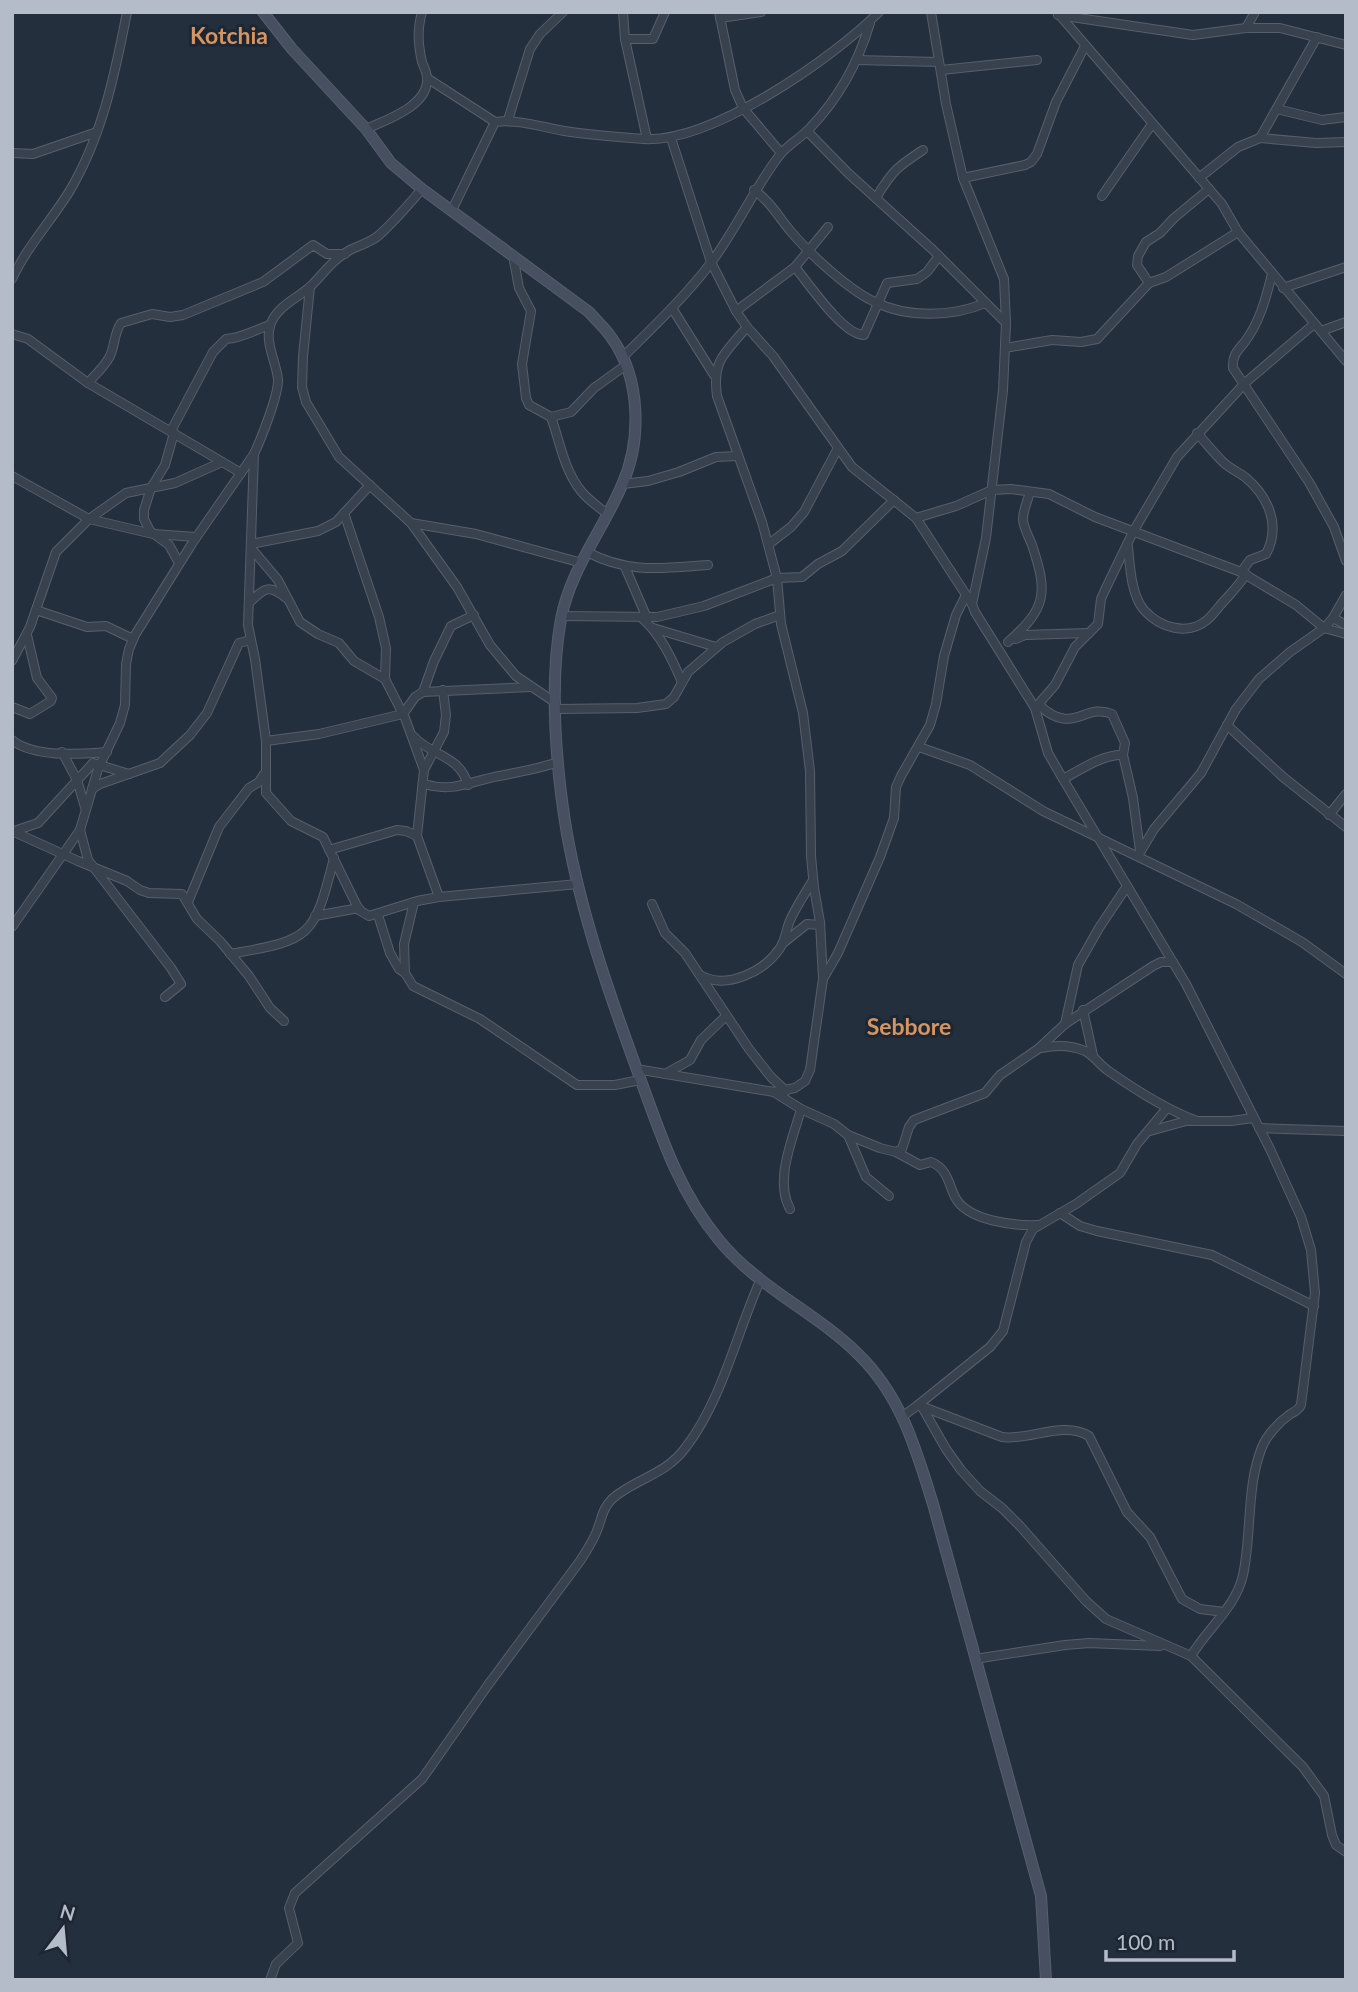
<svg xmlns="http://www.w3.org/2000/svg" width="1358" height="1992" font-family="Lato,sans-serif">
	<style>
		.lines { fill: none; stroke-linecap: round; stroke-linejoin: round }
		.minor-casing { stroke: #565f6c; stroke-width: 10 }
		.secondary-casing { stroke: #565f6c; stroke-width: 12 }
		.minor { stroke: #38414e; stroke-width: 8 }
		.secondary { stroke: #465061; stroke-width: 10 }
		.labels { text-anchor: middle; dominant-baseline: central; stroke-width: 6; stroke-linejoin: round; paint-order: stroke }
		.quarter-label { font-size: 23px; font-weight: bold; fill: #d59563; stroke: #1d2633 }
	</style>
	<rect width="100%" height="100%" fill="#242f3e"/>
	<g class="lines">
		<defs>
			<g id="minor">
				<path d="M623,12L625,39L647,139"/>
				<path d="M719,12L735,90L743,108L781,153"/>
				<path d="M931,12L946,104L963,178L1004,279L1006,323L1003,390L986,538L972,604"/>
				<path d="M1057,12L1222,204L1238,232L1346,361"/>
				<path d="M1058,15L1193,35L1246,28H1280L1346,45"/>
				<path d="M720,18L761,12"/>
				<path d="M1246,28L1255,12"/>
				<path d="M625,39H653L665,12"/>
				<path d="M856,60L939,62"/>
				<path d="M941,70L1037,60"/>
				<path d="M427,78L495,122"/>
				<path d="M1277,109L1322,120L1346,117"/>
				<path d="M508,120L530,49L540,34L563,12"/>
				<path d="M366,129C386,120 429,106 427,78C427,73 424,67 422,62C418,44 417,30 422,12"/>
				<path d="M807,131L848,173L933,250L1006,323"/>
				<path d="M671,138L711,262L736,311L747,327L773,356L852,467L916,518L972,604L975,612L1035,708L1048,753L1063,779L1186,984L1270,1149L1301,1217L1311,1250L1315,1293L1301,1405C1298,1411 1295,1411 1289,1415C1279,1422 1267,1435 1262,1447C1246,1487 1252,1534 1243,1575C1236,1607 1207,1629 1191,1656"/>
				<path d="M1260,138L1317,37"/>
				<path d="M12,153L33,154L97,132"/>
				<path d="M963,178L1025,165L1031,162L1037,154L1056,102L1085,46"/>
				<path d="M1199,178L1238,147L1260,138L1316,143L1346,142"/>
				<path d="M754,190C771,202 779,218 793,234C811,255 850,291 875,302C907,318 953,317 985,303"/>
				<path d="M1102,196L1152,124"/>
				<path d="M876,198C892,171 897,167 923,150"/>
				<path d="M452,210L495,122C518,119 541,127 564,131C590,135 617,137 644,139C711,143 832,59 879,12"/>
				<path d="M513,255L519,288L531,311L522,364L526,398L529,405L551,417C560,442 564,470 581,491C588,500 599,507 607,514"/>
				<path d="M795,267C809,284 843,335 864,335L887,283L917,279L927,272L939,256"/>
				<path d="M1272,274C1266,298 1260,322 1244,343C1237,351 1232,356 1233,368L1309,482L1334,527L1346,561"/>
				<path d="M12,279C26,248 51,221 69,192C102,137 115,74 127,12"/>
				<path d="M1149,283L1137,265L1138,256L1146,242L1160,233L1174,218L1209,189"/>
				<path d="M310,287L303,356L302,387L306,402L339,457L411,523L457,587L490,645L516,676L556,703"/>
				<path d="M1283,288L1346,267"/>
				<path d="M672,308L714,375"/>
				<path d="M736,311L795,267L828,227"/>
				<path d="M1321,331L1346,322"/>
				<path d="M12,334L28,339L88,383L241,473"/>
				<path d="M1005,348L1052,340L1081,342L1097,339L1149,283L1166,277L1238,232"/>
				<path d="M623,357C653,327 684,298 710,264C736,230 753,190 779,156C787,145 801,138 810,128C840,97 858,63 870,23"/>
				<path d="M88,383C96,374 105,366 110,356C115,345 114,333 121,323L152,314L170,317L183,315L263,282L313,245L327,254H345"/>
				<path d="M551,417L571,412L594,388L626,365"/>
				<path d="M171,431L213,352L226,339C243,338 254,330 270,325"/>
				<path d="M174,433L165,465L151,488L144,510V519L150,531L169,545L179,563"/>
				<path d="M1197,433C1206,443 1214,453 1223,462C1229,468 1238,472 1245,477C1269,497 1281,526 1266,554L1250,560L1241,572"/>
				<path d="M254,454L248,625L255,659L266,741V793L291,821L323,837L359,910L369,916L417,901L439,897L578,884"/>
				<path d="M12,476L89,519L153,534L196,537"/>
				<path d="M623,484L648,481L679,472L716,457L737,456"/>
				<path d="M344,513L379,617L386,648L385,679L405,718L424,770"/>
				<path d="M916,518L956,506L992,490L1011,489L1049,494L1095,517L1241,572L1296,605L1324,628L1346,634"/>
				<path d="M411,523L476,534L582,563"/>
				<path d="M251,544L318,531L336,522L370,485"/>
				<path d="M769,544L791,527L804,512L838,448"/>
				<path d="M1128,547C1130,566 1131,595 1144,610C1160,628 1188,636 1207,620C1214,614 1219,606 1225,600C1233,591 1240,584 1246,574"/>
				<path d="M251,548L278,580L300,622L318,634L339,643L354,661L385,679"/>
				<path d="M587,552C629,574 662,568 708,565"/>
				<path d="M625,567L647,618"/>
				<path d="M249,603C264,589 268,583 286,598"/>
				<path d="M36,610L87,627L106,626L133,639"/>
				<path d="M561,616L657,617L704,606L777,578L802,577L818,564L842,551L894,500"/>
				<path d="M642,618C661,635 672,659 682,682"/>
				<path d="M1333,618L1346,625"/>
				<path d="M653,628L716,647"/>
				<path d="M1016,639L1025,635L1089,633"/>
				<path d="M1008,642C1047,608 1048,593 1032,545C1029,537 1023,527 1023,519C1023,510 1028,500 1030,492"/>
				<path d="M12,661L30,627L56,552L89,519L126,493L175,483L222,462"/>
				<path d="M423,692L434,661L451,626L474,615"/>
				<path d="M1039,705C1073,737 1084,702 1112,714L1125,743L1123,755L1133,798L1140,851"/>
				<path d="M12,707L30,714L51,701L52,698L37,678L27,635"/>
				<path d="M1035,708L1055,685L1075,647L1098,624L1101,599L1105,590L1133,532L1177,457L1245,383L1314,324"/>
				<path d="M556,709L637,708L666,704L674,697L688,672L723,642L755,624L780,615"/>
				<path d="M1227,725L1283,777L1346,827"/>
				<path d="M413,736C432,757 459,754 468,785"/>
				<path d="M12,740C34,758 80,754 107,752"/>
				<path d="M266,741L319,734L403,714L415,697L423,692L531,687"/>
				<path d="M919,747L970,765L1043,811L1236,904L1302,942L1346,974"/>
				<path d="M62,752L77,780L85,807"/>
				<path d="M1063,779C1080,770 1103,754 1123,755"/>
				<path d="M424,784C453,793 471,781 499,776C519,772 538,769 558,762"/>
				<path d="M92,789L100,784L160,763L190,735L207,713L239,643L251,640"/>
				<path d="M1329,815L1346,794"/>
				<path d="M80,830L88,860L171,968L181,984L165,997"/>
				<path d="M12,831L78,861L127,881L140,890L149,893L182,894L197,919L220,941L249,976L270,1008L284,1021"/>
				<path d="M14,831L38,823L93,763L129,774"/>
				<path d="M329,850L397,830L406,831L417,836"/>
				<path d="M1138,856L1154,829L1201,773L1236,709L1259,679L1290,652L1324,628L1333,618L1346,595"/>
				<path d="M439,897L417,836L424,770L444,732L446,715L443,690"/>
				<path d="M188,902L219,827L249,788L259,782L264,774"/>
				<path d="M652,904L665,933L685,953L749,1049L771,1077L786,1091"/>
				<path d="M378,915L390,953L399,969L405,973L413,986L480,1019L577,1085H615L640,1080"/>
				<path d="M315,916L359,908"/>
				<path d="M12,927L80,830L98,769L120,723L125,705L126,664L129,649L135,635L193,542L254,454C261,439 279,394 278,379C276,362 265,343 270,326C276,306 297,299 311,286C324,273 333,259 350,250C360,245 369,243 378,236C394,222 408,205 422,189"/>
				<path d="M782,944L807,924L820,925"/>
				<path d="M230,954C311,940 314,938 334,858"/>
				<path d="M405,973L404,944L414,902"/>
				<path d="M700,975C726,990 764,972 780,948C785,941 786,931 789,923C795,908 805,894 813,880"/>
				<path d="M823,979L838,953L880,857L894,818L896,787L901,776L930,725L936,704L944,656L956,615L966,595"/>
				<path d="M1083,1010L1093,1055"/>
				<path d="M1065,1024L1078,965L1099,928L1127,886"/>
				<path d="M1041,1048C1055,1045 1071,1045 1085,1051C1095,1056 1100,1066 1110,1072C1137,1091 1165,1109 1197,1121"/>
				<path d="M636,1069L774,1092L795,1088L805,1081L810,1070L823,979L820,922L814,888L811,856L810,771L803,713L781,624L777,578L762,522L717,396C712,360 725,353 747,327"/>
				<path d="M665,1074L690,1060L701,1040L726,1016"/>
				<path d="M774,1092L801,1109L834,1124L848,1135L880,1148L896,1152L920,1165L931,1162C948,1169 948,1183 955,1197C967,1221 1015,1226 1038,1225"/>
				<path d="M1167,1108L1137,1144L1120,1173L1076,1204L1033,1229L1026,1242L1003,1331L990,1347L918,1405L1002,1437C1028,1441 1064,1420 1089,1436L1127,1512L1150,1537L1182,1599L1200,1609L1224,1612"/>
				<path d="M1259,1128L1346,1131"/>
				<path d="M1150,1131L1186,1121H1231L1253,1118"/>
				<path d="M848,1135L866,1177L889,1196"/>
				<path d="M896,1152L902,1149L909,1127L914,1120L985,1093L1000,1075L1038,1049L1065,1024L1153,966L1161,962H1173"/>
				<path d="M790,1209C774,1180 793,1139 801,1109"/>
				<path d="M1060,1213L1080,1226L1097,1231L1212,1255L1314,1306"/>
				<path d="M922,1407L946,1449L961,1470L980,1491L1002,1508L1020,1526L1086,1601L1106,1619L1191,1656L1303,1767L1324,1796L1332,1835L1336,1845L1346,1852"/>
				<path d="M903,1416L918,1405"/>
				<path d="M975,1659L1065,1645L1089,1643L1160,1646"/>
				<path d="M270,1980L276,1964L298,1943L289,1908L295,1893L422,1779L488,1685L580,1561C587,1550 594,1540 598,1528C602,1517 603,1508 612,1499C634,1479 665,1476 686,1447C722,1400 736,1335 760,1281"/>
			</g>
			<path id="secondary" d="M263,12L292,49L366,129L391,163L422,189L589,312C596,320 605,328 611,337C641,378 642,440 622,485C603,530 570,570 561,619C549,684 556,769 567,834C582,917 611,999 640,1078C661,1136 679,1192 719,1240C758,1288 816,1312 859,1355C901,1396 916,1449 933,1504L1041,1896L1046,1980"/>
		</defs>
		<use href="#minor" class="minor-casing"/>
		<use href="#secondary" class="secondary-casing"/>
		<use href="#minor" class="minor"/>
		<use href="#secondary" class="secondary"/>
	</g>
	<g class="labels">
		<g class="quarter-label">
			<text x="229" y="35">Kotchia</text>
			<text x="909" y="1026">Sebbore</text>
		</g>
	</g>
	<rect width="1358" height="1992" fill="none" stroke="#b4bcc9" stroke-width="28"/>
	<g transform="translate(63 1929) rotate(16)" stroke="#1d2633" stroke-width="5" paint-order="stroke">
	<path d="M0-5L12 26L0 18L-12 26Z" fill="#b4bcc9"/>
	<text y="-10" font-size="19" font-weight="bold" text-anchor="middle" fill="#b4bcc9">N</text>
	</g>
	<path d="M1106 1950v10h128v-10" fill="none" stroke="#b4bcc9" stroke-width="3.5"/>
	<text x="1116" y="1950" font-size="21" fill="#b4bcc9" stroke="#1d2633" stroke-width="5" paint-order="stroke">100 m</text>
</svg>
